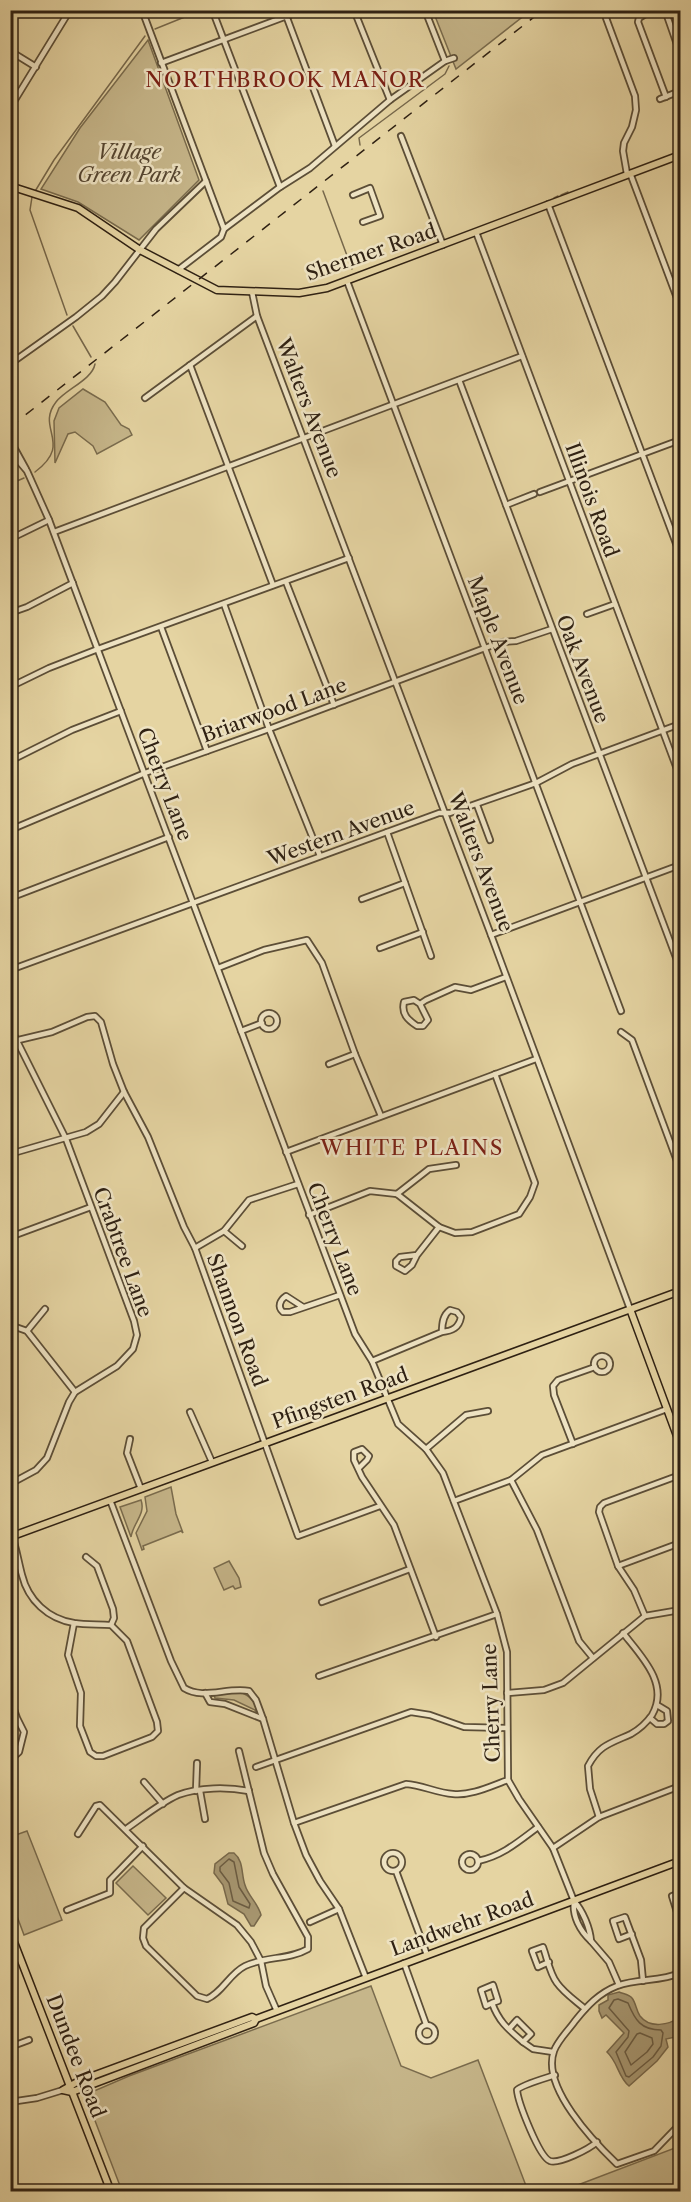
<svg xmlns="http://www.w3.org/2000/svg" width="691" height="2202" font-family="'Libre Caslon Text',serif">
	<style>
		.green { fill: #c6b68a; stroke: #7a6c4e; stroke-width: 1.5 }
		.water { fill: #a79771; stroke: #77684b; stroke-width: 1.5 }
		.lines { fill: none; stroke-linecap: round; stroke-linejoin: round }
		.shore { stroke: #6b5c42; stroke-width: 1.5 }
		.stream { stroke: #77684b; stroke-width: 1.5 }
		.minor-casing { stroke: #5c4e37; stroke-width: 8 }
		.major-casing { stroke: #2f2113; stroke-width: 9 }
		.minor { stroke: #eee3c3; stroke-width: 4.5 }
		.major { stroke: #e5d4a2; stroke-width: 6 }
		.rail { stroke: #2f2113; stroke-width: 1.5; stroke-dasharray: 10 10; stroke-linecap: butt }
		.labels { text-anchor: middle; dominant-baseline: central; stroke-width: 5; stroke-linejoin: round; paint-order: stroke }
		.park-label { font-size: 20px; font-style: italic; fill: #554631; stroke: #eee3c3 }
		.street-label { font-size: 20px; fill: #2f2113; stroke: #eee3c3 }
		.neighbourhood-label { font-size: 21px; letter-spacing: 1.5px; fill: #7a1f14; stroke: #eee3c3 }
	</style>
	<rect width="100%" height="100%" fill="#e5d4a2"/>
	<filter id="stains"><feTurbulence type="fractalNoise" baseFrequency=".00333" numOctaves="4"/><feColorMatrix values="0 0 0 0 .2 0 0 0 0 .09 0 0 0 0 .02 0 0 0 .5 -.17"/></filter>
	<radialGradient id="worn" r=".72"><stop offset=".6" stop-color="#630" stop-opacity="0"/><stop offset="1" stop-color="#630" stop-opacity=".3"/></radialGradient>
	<g class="green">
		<path d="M433,11H530L456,69Z"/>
		<path d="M148,40L199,180L139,240L78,202L41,189L80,128Z"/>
		<path d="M83,389L105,402L121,425L129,429L132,435L97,454L93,446L75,432L68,434L55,463L54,421L59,408Z"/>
		<path d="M171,1487L176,1514L183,1533L181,1531L143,1546L144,1549L142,1550L136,1533L147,1511L145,1497Z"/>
		<path d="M141,1500C146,1514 133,1523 131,1537L120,1507Z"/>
		<path d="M229,1561L239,1578L241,1587L235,1589L233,1586L224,1590L214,1568Z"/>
		<path d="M240,1692C249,1695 258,1703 256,1714L255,1710L234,1700L215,1698L214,1695Z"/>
		<path d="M27,1831L62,1920L24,1935L11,1900L10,1837Z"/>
		<path d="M133,1866L166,1898L148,1915L116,1883Z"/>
		<path d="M371,1986L401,2066L431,2078L478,2060L528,2191H122L89,2105L94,2091L129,2076Z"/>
		<path d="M680,2146V2191H562Z"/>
	</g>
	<g class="water">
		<path d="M229,1853H234C244,1861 241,1874 245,1885C248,1896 258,1903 261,1915L254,1926H251L244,1914L228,1904L223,1885L214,1873L215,1864Z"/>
		<path d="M619,1992C624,1994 629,1994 632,1998C636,2003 636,2010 640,2016C650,2029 669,2025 680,2017V2036L666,2039L668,2047L657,2061L629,2086C618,2077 618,2062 607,2052L624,2033L606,2015L602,2018L599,2011V2005L608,2000V1995Z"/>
	</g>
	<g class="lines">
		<g class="shore">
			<path d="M229,1859L234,1862L239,1887L250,1904L249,1908L233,1901L229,1883L220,1871V1867Z"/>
			<path d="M618,1999L628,2003C635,2020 641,2030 661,2030L663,2033L661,2046L653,2057L629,2077L626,2076L616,2052L628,2037L629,2031L609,2008L614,2000Z"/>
			<path d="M640,2033L652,2038L653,2044L647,2052L631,2065L625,2052L637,2034Z"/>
		</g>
		<g class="stream">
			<path d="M155,29L202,10"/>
			<path d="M360,145L359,138L445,74L449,66"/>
			<path d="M323,191L352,269"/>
			<path d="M34,193L54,160L145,36"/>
			<path d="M561,195L568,192"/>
			<path d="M32,197L30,210L67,315"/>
			<path d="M554,198L558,196"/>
			<path d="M73,326L91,357"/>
			<path d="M35,472C74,443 35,429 56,402C66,389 92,380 95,364"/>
			<path d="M10,484L24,478"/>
		</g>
		<defs>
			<g id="minor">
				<path d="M142,10L224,229"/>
				<path d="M284,10L335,146"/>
				<path d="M354,10L390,100"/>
				<path d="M425,10L445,61"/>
				<path d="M608,10L606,18L635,96L636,110L632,127L624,143L623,151L627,174"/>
				<path d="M652,10L639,18L638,22L666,97"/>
				<path d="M665,10L680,53"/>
				<path d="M215,17L280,187"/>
				<path d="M10,51L36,67"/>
				<path d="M161,63L303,10"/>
				<path d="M660,99L680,91"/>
				<path d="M10,108L70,10"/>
				<path d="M401,136L443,245"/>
				<path d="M630,173L680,306"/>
				<path d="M353,195L370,188L380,216L363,222"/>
				<path d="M548,204L680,554"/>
				<path d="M476,232L680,777"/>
				<path d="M178,270L221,237L224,229L280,187L310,168L390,100L445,61L454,58"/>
				<path d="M347,281L621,1011"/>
				<path d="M252,292L257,316L491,935L630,1309"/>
				<path d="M10,364L76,317L102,296L115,282L156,229L206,181"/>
				<path d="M190,365L273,585"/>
				<path d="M459,380L680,968"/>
				<path d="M145,398L257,316"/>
				<path d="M10,440L26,469"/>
				<path d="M10,451L27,471L49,520L355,1334L372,1361L398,1424L426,1449L443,1473L497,1614L507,1652L508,1780L519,1799L553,1848L574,1901C583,1911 590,1928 591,1941C580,1931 572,1916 574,1901"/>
				<path d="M540,492L680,440"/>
				<path d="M506,505L534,494"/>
				<path d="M54,532L522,356"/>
				<path d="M10,539L49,520"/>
				<path d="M286,582L334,705"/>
				<path d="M224,604L269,729L320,856"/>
				<path d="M10,613L27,607L73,583"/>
				<path d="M587,614L615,604"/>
				<path d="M161,627L207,751"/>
				<path d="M10,687L49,668L98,649L349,558"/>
				<path d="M10,761L72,730L121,711"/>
				<path d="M477,805L490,840"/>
				<path d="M10,830L145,773L269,729L485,648L502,642L516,641L552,629"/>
				<path d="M387,832L431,956"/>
				<path d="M10,898L169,837"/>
				<path d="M362,899L405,883"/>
				<path d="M491,935L680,865"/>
				<path d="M380,948L423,932"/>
				<path d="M218,968L264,950L307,940L322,963L355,1054L381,1116"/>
				<path d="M10,970L439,813H450L536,783L572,764L680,724"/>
				<path d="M420,1004L428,1020L423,1026H417C408,1020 401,1014 404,1002L414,1000L420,1004L426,1000L455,987L471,990L506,977"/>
				<circle cx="269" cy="1021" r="8"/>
				<path d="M10,1027L66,1139L134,1321L137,1335L133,1349L117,1366L75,1392L69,1402L47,1458L36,1470L10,1484"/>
				<path d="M241,1031L262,1023"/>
				<path d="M621,1032L632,1040L680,1169"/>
				<path d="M10,1042L52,1032L87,1017L95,1016L101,1022L113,1064L124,1092L148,1137L184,1227L195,1248L298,1536L380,1506"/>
				<path d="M329,1064L355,1054"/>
				<path d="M286,1152L536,1059"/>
				<path d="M10,1154L86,1132L99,1124L124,1092"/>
				<path d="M397,1194L429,1169L456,1165"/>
				<path d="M309,1215L370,1191L397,1194L439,1227L455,1233L472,1232L519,1214L530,1197L535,1183L495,1074"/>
				<path d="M224,1231L242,1246"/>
				<path d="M10,1237L91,1207"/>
				<path d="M195,1248L224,1231L249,1200L298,1184"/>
				<path d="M417,1255L412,1265L405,1271L396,1266V1261L400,1257L417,1255L439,1227"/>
				<path d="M303,1307L286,1296C280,1300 277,1307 283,1312H290L340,1295"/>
				<path d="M10,1325L27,1331L75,1392"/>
				<path d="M27,1331L45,1309"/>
				<circle cx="602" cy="1364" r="8"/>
				<path d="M372,1361L442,1332C452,1331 459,1328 461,1317L457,1312L450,1310C443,1315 442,1323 442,1332"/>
				<path d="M190,1412L212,1462"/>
				<path d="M130,1439L127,1453L141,1489"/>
				<path d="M573,1444L554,1395L553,1386L558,1380L595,1367"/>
				<path d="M426,1449L466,1415L488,1411"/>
				<path d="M359,1468L367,1460L369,1456L362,1449L354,1452V1460L362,1477L394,1525L436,1637"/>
				<path d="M511,1480L537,1530L579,1641L593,1658"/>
				<path d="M110,1500L171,1661L184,1688C203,1700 227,1687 249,1691L256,1700L263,1719L294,1823L306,1855L320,1881L339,1909L366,1978"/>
				<path d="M454,1501L511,1480L542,1455L667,1409"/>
				<path d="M10,1530C16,1545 18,1560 22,1575C28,1600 48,1619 74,1623C86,1625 99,1624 111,1625L127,1641L157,1722L158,1731L152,1737L103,1756H96L90,1752L80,1726L81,1693L68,1655L74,1623"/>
				<path d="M86,1557L97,1566L113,1609L114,1618L111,1625"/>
				<path d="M618,1566L680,1543"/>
				<path d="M322,1602L410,1569"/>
				<path d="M645,1616L634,1590L618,1566L599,1512L600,1507L604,1503L680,1475"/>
				<path d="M319,1676L497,1614"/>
				<path d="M205,1693L210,1702L225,1704L263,1719"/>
				<path d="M507,1693L544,1690L563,1683L645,1616L680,1610"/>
				<path d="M10,1698L17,1718L24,1732L19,1752L10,1760"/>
				<path d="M650,1718L657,1724H664L668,1721L667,1711L657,1705"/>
				<path d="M256,1767L411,1712L430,1715L464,1727L507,1728"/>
				<path d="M144,1782L163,1804"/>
				<path d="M196,1791L197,1763"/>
				<path d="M200,1791L205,1819"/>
				<path d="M599,1817L590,1789L588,1766C599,1745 611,1743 631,1734C638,1730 647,1722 652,1715C670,1684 641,1656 623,1633"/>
				<path d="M294,1823L406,1784C422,1785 437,1793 453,1794C471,1796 491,1786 508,1780"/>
				<path d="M126,1829C142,1818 160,1803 178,1795C200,1787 227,1787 249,1791"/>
				<path d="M78,1834L96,1806L100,1805L184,1888L237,1925L251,1942L261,1961L266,1986L277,2011"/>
				<path d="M553,1848L599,1817L680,1786"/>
				<circle cx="393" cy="1862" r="9"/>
				<circle cx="470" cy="1862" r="8"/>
				<path d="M478,1861C502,1856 518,1842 538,1827"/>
				<path d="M396,1871L427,1955"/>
				<path d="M184,1888L144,1928L143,1938L146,1946L197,1996L207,1999C223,1992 229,1974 245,1966C266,1956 289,1960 308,1949V1937L273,1874L264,1853L239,1751"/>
				<path d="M680,1893L672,1896L677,1912L680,1911"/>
				<path d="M67,1910L110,1893V1880L143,1846"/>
				<path d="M310,1922L339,1909"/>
				<path d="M632,1934L619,1939L613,1921L625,1917L641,1960L643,1981"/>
				<path d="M591,1941L609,1962L619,1985"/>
				<path d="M549,1962L538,1967L532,1951L543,1947C547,1958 550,1974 557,1983C564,1993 576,2001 585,2009"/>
				<path d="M404,1963L426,2024"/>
				<path d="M680,1973C660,1982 638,1978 617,1986C599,1993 587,2006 575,2021C568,2031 558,2040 554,2051C541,2087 594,2142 617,2164L654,2151L680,2124"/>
				<path d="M492,2003L486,2006L481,1990L493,1985L498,2001L492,2003C499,2022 508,2029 523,2042L531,2034L517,2020L509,2029"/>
				<circle cx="427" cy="2033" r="8"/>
				<path d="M523,2042L533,2049L553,2052"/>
				<path d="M10,2047L29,2040"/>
				<path d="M555,2075C546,2078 521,2085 517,2090C518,2102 539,2157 550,2161C560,2164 589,2149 597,2142"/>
				<path d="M10,2102L37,2098L63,2090"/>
			</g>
			<g id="major">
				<path d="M10,186L78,208L140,250L217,290L299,293L327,288L680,155"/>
				<path d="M630,1309L680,1444"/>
				<path d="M10,1537L680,1291"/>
				<path d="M10,1932L111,2192"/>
				<path d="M252,2017L256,2019L254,2023L72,2092L63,2090L79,2081Z"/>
				<path d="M256,2019L680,1861"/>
			</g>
		</defs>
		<use href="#minor" class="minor-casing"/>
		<use href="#major" class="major-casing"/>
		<use href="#minor" class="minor"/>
		<use href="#major" class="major"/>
		<path class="rail" d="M10,427L543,10"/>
	</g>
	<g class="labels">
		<g class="park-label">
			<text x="129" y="152">Village<tspan x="129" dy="23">Green Park</tspan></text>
		</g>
		<g class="street-label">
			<text transform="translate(371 252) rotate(-19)">Shermer Road</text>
			<text transform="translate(309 408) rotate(69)">Walters Avenue</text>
			<text transform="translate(592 500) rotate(70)">Illinois Road</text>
			<text transform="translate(498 640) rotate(69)">Maple Avenue</text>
			<text transform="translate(583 669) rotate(69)">Oak Avenue</text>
			<text transform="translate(274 710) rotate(-20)">Briarwood Lane</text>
			<text transform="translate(165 784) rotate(69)">Cherry Lane</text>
			<text transform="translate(341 833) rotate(-20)">Western Avenue</text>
			<text transform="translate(481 862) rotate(69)">Walters Avenue</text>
			<text transform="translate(335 1239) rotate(69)">Cherry Lane</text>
			<text transform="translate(123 1252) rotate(70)">Crabtree Lane</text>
			<text transform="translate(237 1320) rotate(70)">Shannon Road</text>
			<text transform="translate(340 1398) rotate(-20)">Pfingsten Road</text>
			<text transform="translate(491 1703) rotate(-92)">Cherry Lane</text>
			<text transform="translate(462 1924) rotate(-20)">Landwehr Road</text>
			<text transform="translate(76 2056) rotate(69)">Dundee Road</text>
		</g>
		<g class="neighbourhood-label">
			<text x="285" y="79">NORTHBROOK MANOR</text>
			<text x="412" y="1147">WHITE PLAINS</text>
		</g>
	</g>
	<rect width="691" height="2202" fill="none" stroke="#e5d4a2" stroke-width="36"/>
	<rect x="12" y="12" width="667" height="2178" fill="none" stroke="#2f2113" stroke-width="3"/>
	<rect x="18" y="18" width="655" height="2166" fill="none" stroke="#2f2113" stroke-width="1.5"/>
	<rect width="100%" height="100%" filter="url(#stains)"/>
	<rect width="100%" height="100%" fill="url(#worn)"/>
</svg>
